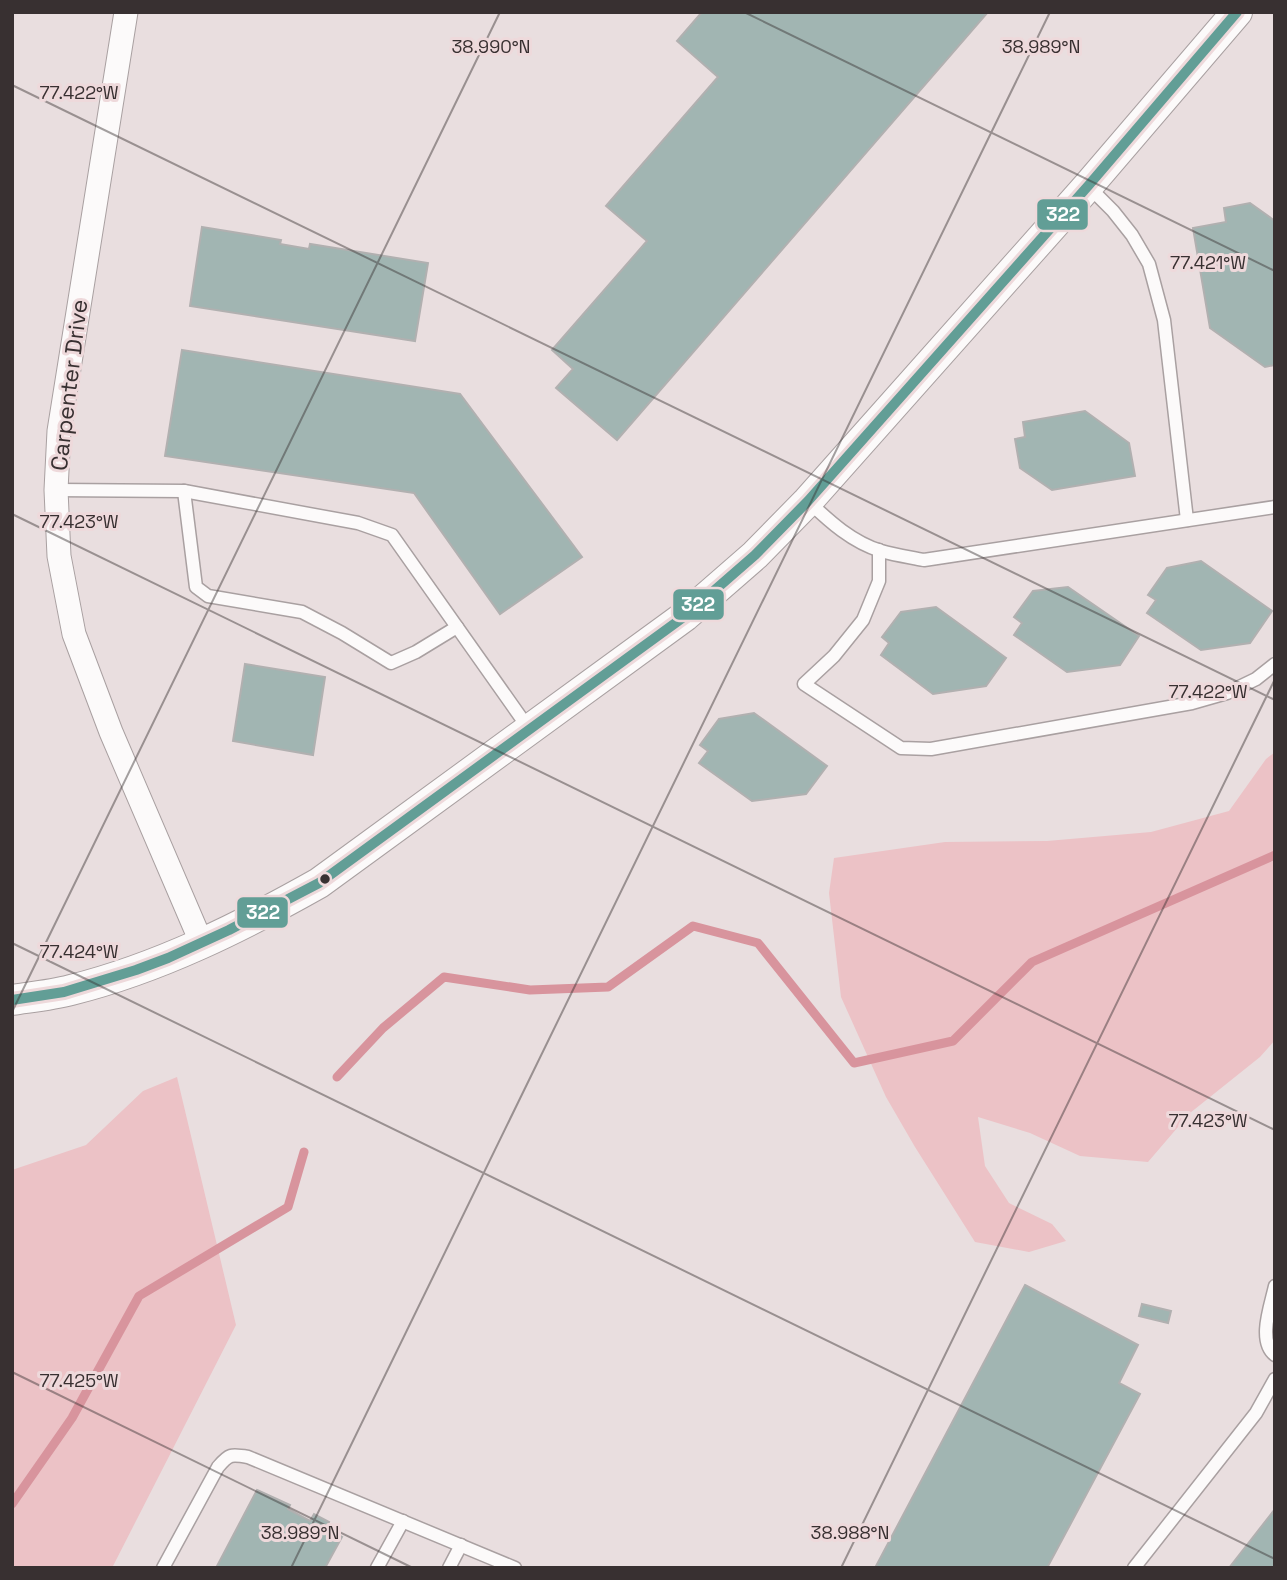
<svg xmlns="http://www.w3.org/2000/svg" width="1287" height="1580" font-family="'Space Grotesk',sans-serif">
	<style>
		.green { fill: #ecc2c6 }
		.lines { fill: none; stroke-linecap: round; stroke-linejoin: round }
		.stream { stroke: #d8949d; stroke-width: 9 }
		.building { fill: #a1b5b2; stroke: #b1b0b0; stroke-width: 2 }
		.service-casing { stroke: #a9a0a1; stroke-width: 15 }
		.minor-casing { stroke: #a9a0a1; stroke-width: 25 }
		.tertiary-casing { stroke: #a9a0a1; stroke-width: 32 }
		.service { stroke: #fcfafa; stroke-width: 12 }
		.minor { stroke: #fcfafa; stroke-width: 23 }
		.tertiary { stroke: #fcfafa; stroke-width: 30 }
		.bus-1-casing { stroke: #eed9db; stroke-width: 16 }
		.bus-1 { stroke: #629e96; stroke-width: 10 }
		.ticks { fill: none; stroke: #383031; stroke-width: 2; stroke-opacity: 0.45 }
		.bus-dot { fill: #383031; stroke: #eed9db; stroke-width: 2.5 }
		.labels { text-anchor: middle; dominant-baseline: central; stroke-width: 6; stroke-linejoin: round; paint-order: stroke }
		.street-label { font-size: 23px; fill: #383031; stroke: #eed9db }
		.ticks-label { font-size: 18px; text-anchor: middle; fill: #383031; stroke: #eed9db; stroke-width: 6; stroke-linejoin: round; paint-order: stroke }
		.line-badge { stroke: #eed9db; stroke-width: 2.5 }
		.badge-label { font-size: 19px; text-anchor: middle; font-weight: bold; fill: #fff }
	</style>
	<rect width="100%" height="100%" fill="#e9dedf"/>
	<g class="green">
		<path d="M1275,752V1040L1260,1057L1190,1113L1148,1162L1080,1156L1030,1133L978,1117L985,1166L1009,1203L1052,1224L1066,1241L1029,1252L975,1242L915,1147L886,1097L841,997L829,893L834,858L945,842L1047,841L1151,832L1229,811L1266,759Z"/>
		<path d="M177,1077L236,1325L112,1568H12V1170L86,1145L143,1091Z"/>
	</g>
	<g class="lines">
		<g class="stream">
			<path d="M337,1077L383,1028L444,977L530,990L608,987L693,926L758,943L854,1063L953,1041L1032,962L1275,855"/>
			<path d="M12,1504L72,1418L139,1296L288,1207L304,1152"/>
		</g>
	</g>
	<g class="building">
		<path d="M702,12H988L617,440L556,388L573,369L552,350L647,241L606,206L718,77L677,41Z"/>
		<path d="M1250,203L1275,221V365L1265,367L1210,328L1193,228L1226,222L1224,208Z"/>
		<path d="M202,227L281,240L280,244L309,249L310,244L428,263L415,341L190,306Z"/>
		<path d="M182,350L460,394L582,557L500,614L414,493L165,456Z"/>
		<path d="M1085,411L1129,443L1135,476L1052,490L1020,468L1015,439L1025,437L1023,422Z"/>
		<path d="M1201,561L1272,611L1250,643L1201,650L1147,613L1156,600L1148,595L1167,568Z"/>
		<path d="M1068,587L1139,636L1120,665L1067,672L1014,635L1022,623L1014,617L1033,591Z"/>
		<path d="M936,607L1006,658L986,686L933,694L881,655L889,643L882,637L901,612Z"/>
		<path d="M245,664L325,677L313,755L233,741Z"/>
		<path d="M754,713L827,766L806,794L752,801L699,763L708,751L700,745L719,719Z"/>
		<path d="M1025,1285L1138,1345L1119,1383L1140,1394L1047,1568H875Z"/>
		<path d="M1142,1304L1171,1311L1168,1323L1139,1316Z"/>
		<path d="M257,1490L290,1505L288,1509L310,1521L314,1514L329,1522L326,1528L342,1537L325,1568H216Z"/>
		<path d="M1275,1509V1568H1229Z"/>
	</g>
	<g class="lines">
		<defs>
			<g id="service">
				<path d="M1088,186L1113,211L1132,235L1149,264L1164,320L1187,520"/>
				<path d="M56,490L184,491L358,523L392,535L529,729"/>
				<path d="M184,491L196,587L208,596L302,612L342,633L391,663L416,652L457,627"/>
				<path d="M808,501C830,522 852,542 881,551C895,555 909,557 924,560L1275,507"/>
				<path d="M879,550V581L863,620L834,656L804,684L901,748L931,749L1192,703L1227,693L1256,679L1275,664"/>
				<path d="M1275,1286C1271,1305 1257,1341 1275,1355"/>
				<path d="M163,1568L218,1467C229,1454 231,1454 248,1457L515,1568"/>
				<path d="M377,1568L403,1521"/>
				<path d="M449,1568L461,1545"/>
				<path d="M1134,1568L1256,1413L1275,1379"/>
			</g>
			<path id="minor" d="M126,12L59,431L56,490L59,556L74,634L111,732L202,944"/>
			<path id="tertiary" d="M12,1000C32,997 52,995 71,990C159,968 241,927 319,883L685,616L755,555L808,501L1088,186L1237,12"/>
		</defs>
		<use href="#service" class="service-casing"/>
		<use href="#minor" class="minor-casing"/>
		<use href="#tertiary" class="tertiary-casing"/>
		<use href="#service" class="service"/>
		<use href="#minor" class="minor"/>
		<use href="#tertiary" class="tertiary"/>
		<defs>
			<path id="bus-1" d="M12,1000L64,992L136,970L168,958L229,930L319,883L685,616L755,555L808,501L1088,186L1237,12"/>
		</defs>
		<use href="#bus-1" class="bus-1-casing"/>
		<use href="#bus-1" class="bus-1"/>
	</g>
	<path class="ticks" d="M744,12L1275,271M12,85L1275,700M12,514L1275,1130M12,943L1275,1559M12,1012L500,12M12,1372L413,1568M291,1568L1050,12M841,1568L1275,679"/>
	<circle class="bus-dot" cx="325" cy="879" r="6"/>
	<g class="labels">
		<g class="street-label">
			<text transform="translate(69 385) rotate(-83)">Carpenter Drive</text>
		</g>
	</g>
	<g class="ticks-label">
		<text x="491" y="53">38.990°N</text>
		<text x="1041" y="53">38.989°N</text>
		<text x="79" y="99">77.422°W</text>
		<text x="1208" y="269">77.421°W</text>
		<text x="79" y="528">77.423°W</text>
		<text x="1208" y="698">77.422°W</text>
		<text x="79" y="958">77.424°W</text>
		<text x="1208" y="1127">77.423°W</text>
		<text x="79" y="1387">77.425°W</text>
		<text x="300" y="1539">38.989°N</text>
		<text x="850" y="1539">38.988°N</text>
	</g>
	<g class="line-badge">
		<rect x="1036" y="198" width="53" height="33" rx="7" fill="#629e96"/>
		<rect x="672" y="588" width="53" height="33" rx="7" fill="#629e96"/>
		<rect x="236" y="896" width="53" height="33" rx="7" fill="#629e96"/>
	</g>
	<g class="badge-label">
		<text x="1063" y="221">322</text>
		<text x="698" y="611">322</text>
		<text x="263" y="919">322</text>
	</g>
	<rect width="1287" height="1580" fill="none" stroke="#383031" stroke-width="28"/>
</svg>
